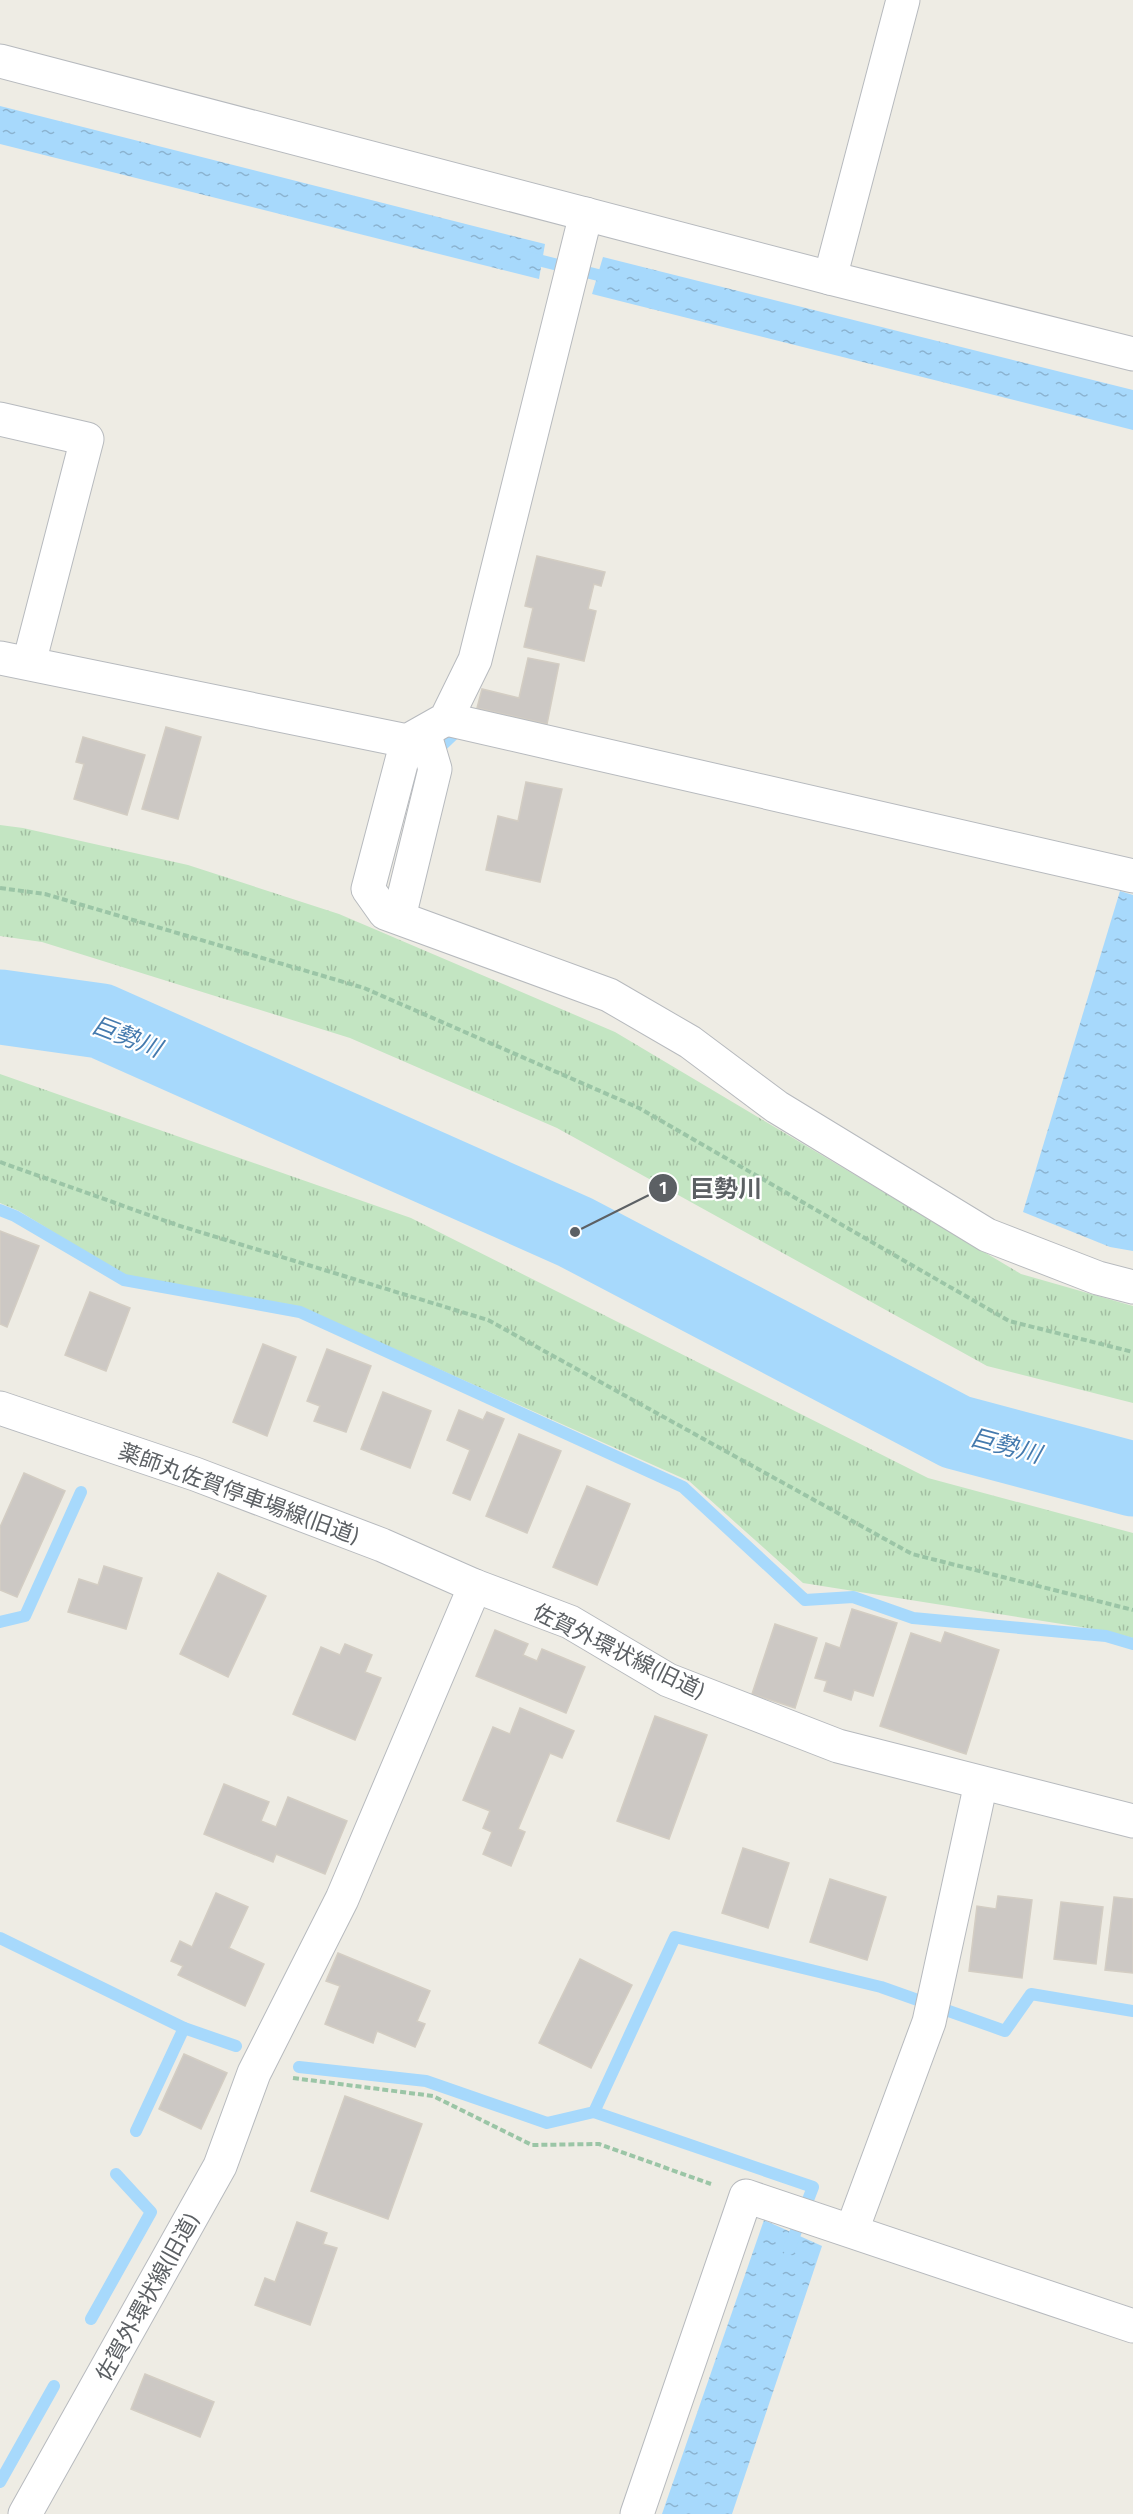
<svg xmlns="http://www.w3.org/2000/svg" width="1133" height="2514" font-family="'Titillium Web','Noto Sans JP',sans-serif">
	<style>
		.grass { fill: url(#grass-tufts) }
		.water { fill: url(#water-ripples) }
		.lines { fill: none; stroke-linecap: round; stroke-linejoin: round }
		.stream { stroke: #a7d9fc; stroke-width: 12 }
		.river { stroke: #a7d9fc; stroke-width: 75 }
		.building { fill: #ccc8c4; stroke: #d3cdc3; stroke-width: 1.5 }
		.minor-casing { stroke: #b7babe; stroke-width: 35 }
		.path { stroke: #9bc5a6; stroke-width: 4; stroke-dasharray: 6 3; stroke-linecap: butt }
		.minor { stroke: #fff; stroke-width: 33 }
		.labels { text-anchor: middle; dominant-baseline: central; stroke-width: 4.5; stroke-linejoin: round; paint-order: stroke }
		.street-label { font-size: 22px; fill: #5c6064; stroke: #fff }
		.water-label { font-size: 24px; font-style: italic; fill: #447aae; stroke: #fff }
		.leader { fill: none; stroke: #5c6064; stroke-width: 2 }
		.callout-dot { fill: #5c6064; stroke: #fff; stroke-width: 2 }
		.mark-label { font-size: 18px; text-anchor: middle; font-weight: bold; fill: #fff }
		.callout-label { font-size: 24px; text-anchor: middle; font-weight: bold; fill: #5c6064; stroke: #fff; stroke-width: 4.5; stroke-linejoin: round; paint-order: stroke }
	</style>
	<defs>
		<pattern id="grass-tufts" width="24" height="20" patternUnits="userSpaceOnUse" patternTransform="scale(1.5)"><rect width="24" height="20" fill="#c3e5c2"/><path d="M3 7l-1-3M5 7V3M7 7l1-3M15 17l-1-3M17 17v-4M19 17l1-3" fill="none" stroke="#a2bda1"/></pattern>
		<pattern id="water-ripples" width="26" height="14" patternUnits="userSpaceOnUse" patternTransform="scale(1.5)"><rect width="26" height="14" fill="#a7d9fc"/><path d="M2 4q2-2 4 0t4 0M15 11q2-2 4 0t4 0" fill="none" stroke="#8bb3d0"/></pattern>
	</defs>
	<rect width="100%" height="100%" fill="#eeece4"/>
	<g class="grass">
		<path d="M0,825L23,828L188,865L339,914L615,1032L1021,1274L1133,1306V1403L987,1366L557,1128L350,1038L42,942L0,936Z"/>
		<path d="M0,1074L411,1218L928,1478L1133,1533V1638L1106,1631L803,1583L689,1481L298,1306L123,1275L19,1211L0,1203Z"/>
	</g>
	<g class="water">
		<path d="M0,106L545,244L539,279L0,144Z"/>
		<path d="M603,257L1133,390V430L592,294Z"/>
		<path d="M1120,891L1133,895V1251L1110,1247L1023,1212Z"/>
		<path d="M764,2220L822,2246L732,2514H662Z"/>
	</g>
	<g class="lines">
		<g class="stream">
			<path d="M526,257L614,279"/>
			<path d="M411,785L415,771L457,731L463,733"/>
			<path d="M0,1210L15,1216L124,1280L300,1312L683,1487L805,1600L853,1597L913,1618L1106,1636L1133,1644"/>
			<path d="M0,1622L25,1616L81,1492"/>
			<path d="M0,1938L184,2028L236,2046"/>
			<path d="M299,2067L426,2081L547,2123L594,2112L675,1937L881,1987L1005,2031L1031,1994L1133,2011"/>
			<path d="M594,2112L813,2187L789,2249"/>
			<path d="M136,2131L184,2028"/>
			<path d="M91,2319L151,2212L116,2174"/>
			<path d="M0,2482L54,2386"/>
		</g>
		<path class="river" d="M0,1007L101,1021L575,1232L956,1432L1133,1479"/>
	</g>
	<g class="building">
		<path d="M537,556L605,572L601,586L594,584L588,609L596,611L584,661L524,647L533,608L525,606Z"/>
		<path d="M528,658L559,664L547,724L477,708L482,689L519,698Z"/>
		<path d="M166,727L201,737L178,819L142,809Z"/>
		<path d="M83,737L145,755L127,815L74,799L84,764L76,762Z"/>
		<path d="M526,782L562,789L540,882L486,870L498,816L518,821Z"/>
		<path d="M0,1231L39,1246L7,1327L0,1324Z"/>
		<path d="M90,1292L130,1308L106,1371L65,1355Z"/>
		<path d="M263,1344L296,1357L267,1436L233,1422Z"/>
		<path d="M327,1349L371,1366L346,1432L314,1421L320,1406L307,1401Z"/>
		<path d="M383,1392L431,1411L410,1468L361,1449Z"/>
		<path d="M459,1410L483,1420L487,1412L504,1419L470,1500L453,1493L470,1450L447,1440Z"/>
		<path d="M519,1434L561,1451L527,1533L486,1516Z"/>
		<path d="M24,1473L65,1491L17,1597L0,1590V1527Z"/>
		<path d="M587,1486L630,1504L597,1585L553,1567Z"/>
		<path d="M104,1566L142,1578L126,1629L68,1612L79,1579L98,1585Z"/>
		<path d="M218,1573L266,1596L228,1677L180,1654Z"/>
		<path d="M852,1609L897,1623L873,1696L854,1690L851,1700L824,1691L827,1681L815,1678L826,1643L840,1648Z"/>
		<path d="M775,1624L817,1638L795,1708L752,1694Z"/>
		<path d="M495,1630L528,1644L523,1655L537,1661L542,1649L585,1667L566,1713L476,1676Z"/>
		<path d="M945,1632L999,1650L966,1754L880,1726L911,1633L941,1643Z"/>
		<path d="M345,1644L372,1655L365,1672L381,1678L355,1740L293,1714L321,1647L340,1655Z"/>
		<path d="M520,1708L574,1731L562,1758L550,1753L518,1829L525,1832L511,1866L483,1854L492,1832L483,1828L490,1811L463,1800L493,1727L510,1734Z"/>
		<path d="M655,1716L707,1735L669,1839L617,1821Z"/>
		<path d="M224,1784L269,1802L261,1821L276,1827L288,1797L347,1821L325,1874L276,1854L273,1862L204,1834Z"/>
		<path d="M743,1848L789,1863L768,1928L722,1913Z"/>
		<path d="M830,1879L886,1897L867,1960L810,1942Z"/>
		<path d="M216,1893L248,1907L229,1948L264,1964L245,2006L178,1975L183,1966L171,1961L180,1941L192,1947Z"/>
		<path d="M998,1896L1032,1900L1022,1978L969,1971L977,1906L996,1909Z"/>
		<path d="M1114,1897L1133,1899V1973L1105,1970Z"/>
		<path d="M1061,1902L1103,1907L1096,1964L1054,1959Z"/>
		<path d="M338,1953L430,1991L417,2021L425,2024L415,2047L377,2031L373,2043L325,2024L340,1986L326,1981Z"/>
		<path d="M580,1959L632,1985L591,2068L539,2043Z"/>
		<path d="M184,2054L227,2073L201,2129L159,2109Z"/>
		<path d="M345,2096L422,2124L388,2219L311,2191Z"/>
		<path d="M297,2222L327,2233L323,2244L337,2248L310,2325L255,2305L265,2278L275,2282Z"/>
		<path d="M145,2374L214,2402L200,2437L131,2409Z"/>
	</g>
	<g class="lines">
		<defs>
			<g id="minor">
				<path d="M0,61L830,278L1133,354"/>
				<path d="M830,278L903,0"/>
				<path d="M0,419L87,439L29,663"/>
				<path d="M0,658L407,741L446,719L475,660L586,214"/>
				<path d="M446,719L1133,876"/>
				<path d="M407,741L368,889L385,913L609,995L690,1042L777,1107L987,1235L1098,1278L1133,1287"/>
				<path d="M399,917L435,769L424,732"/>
				<path d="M0,1408L195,1474L382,1545L475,1586L570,1622L668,1680L838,1746L1133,1821"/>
				<path d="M852,2230L929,2022L981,1783"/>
				<path d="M25,2514L220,2166L254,2073L342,1899L475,1586"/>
				<path d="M637,2514L746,2196L1133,2326"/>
			</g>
		</defs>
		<use href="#minor" class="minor-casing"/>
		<g class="path">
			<path d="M0,888L45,894L364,988L639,1108L1009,1321L1133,1352"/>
			<path d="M0,1162L177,1225L488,1320L912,1554L1133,1610"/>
			<path d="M293,2078L433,2096L532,2145L599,2144L711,2184"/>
		</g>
		<use href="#minor" class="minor"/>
	</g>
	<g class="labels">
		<g class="street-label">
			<text transform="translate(239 1493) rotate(20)">薬師丸佐賀停車場線(旧道)</text>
			<text transform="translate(619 1651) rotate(26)">佐賀外環状線(旧道)</text>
			<text transform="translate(147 2297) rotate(-61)">佐賀外環状線(旧道)</text>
		</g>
		<g class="water-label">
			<text transform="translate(127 1036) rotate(21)">巨勢川</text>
			<text transform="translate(1006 1445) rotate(15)">巨勢川</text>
		</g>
	</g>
	<path class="leader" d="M575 1232L663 1188"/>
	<g class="callout-dot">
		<circle cx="575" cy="1232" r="6"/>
		<circle cx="663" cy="1188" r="15"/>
	</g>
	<g class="mark-label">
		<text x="663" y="1194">1</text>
	</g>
	<g class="callout-label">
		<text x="726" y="1197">巨勢川</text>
	</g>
</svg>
